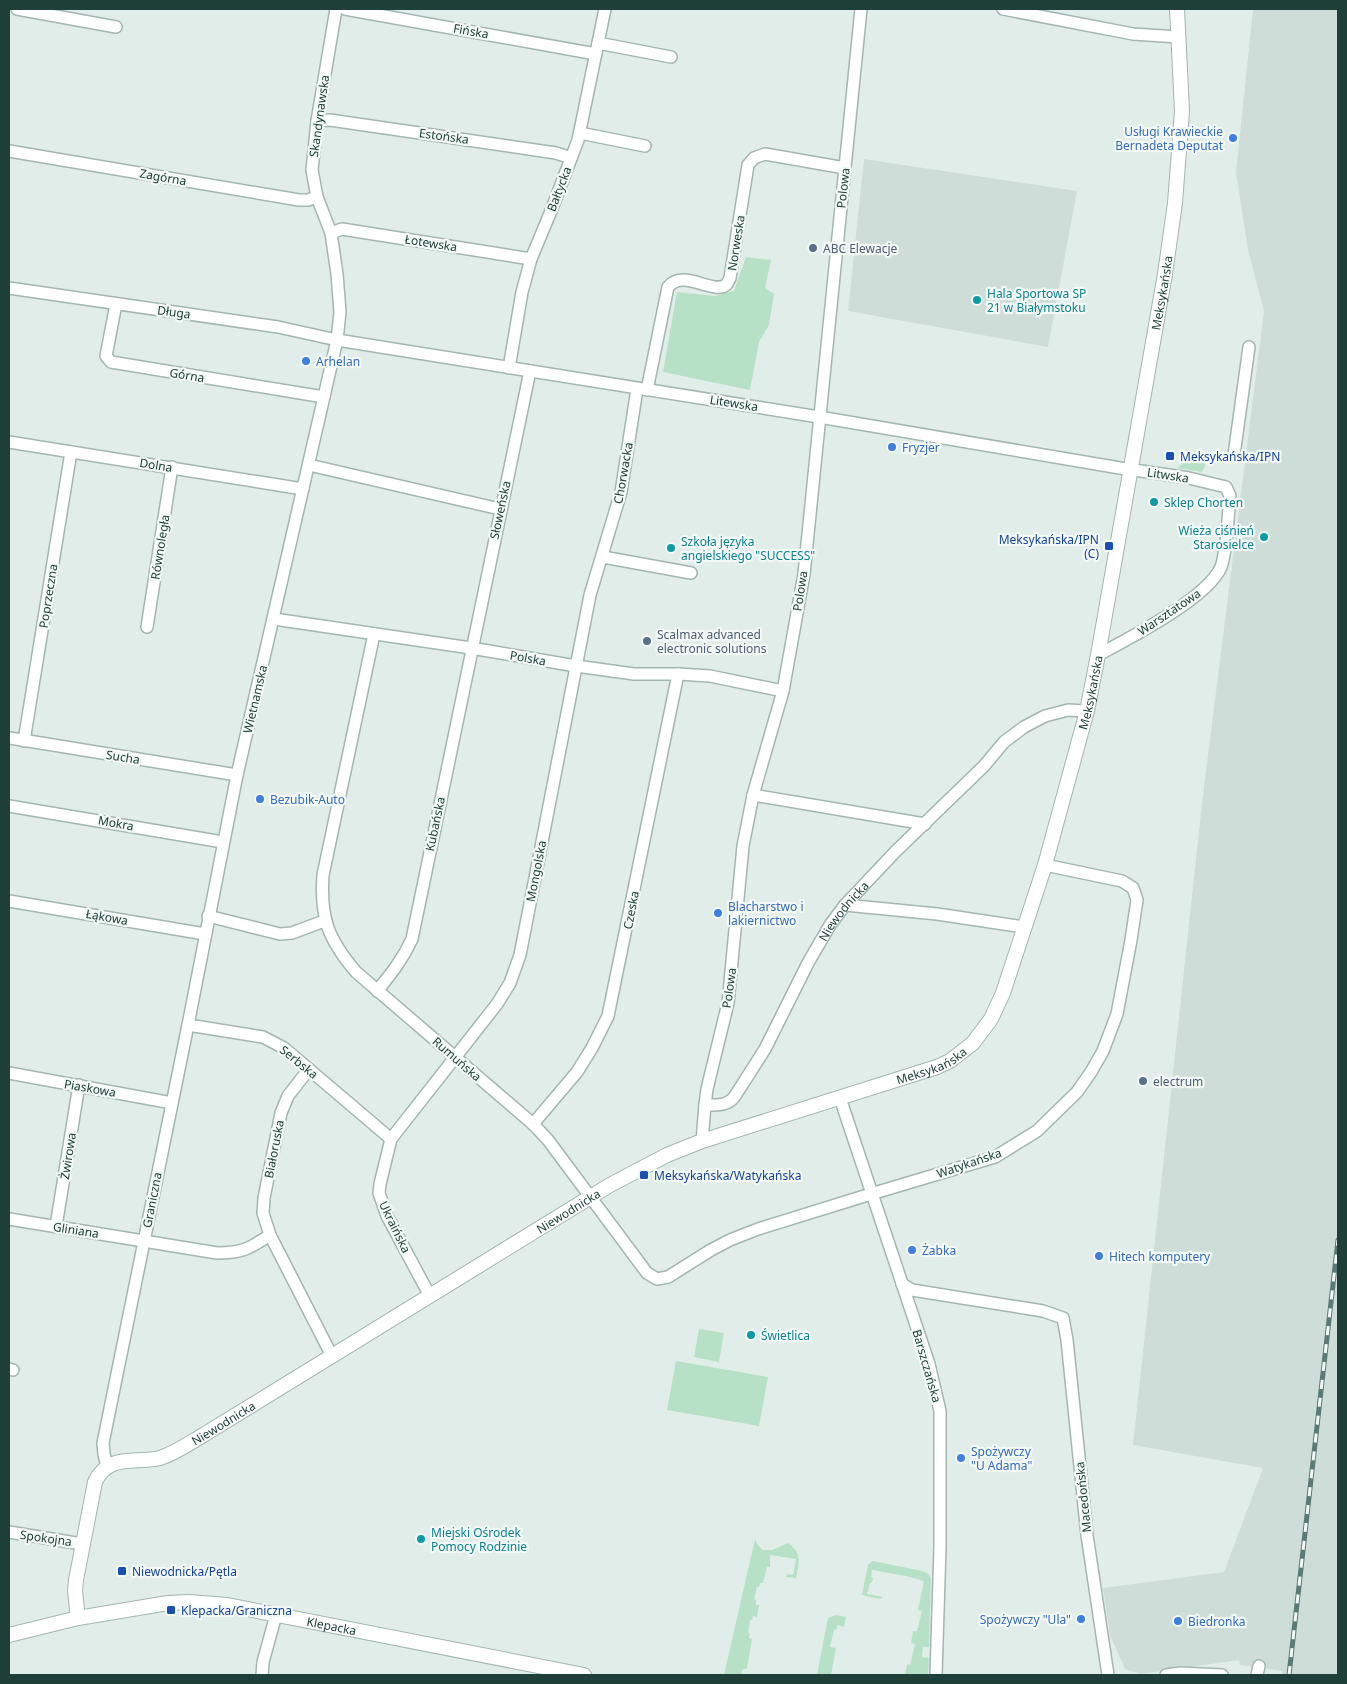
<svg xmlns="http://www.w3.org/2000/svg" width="1347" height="1684" font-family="'Noto Sans',sans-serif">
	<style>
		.built { fill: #cfddd8 }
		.green { fill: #b7e1c6 }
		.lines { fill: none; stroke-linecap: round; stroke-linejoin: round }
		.minor-casing { stroke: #a3b6b1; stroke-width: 14 }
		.tertiary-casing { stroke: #a3b6b1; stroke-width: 16 }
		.minor { stroke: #fff; stroke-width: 11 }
		.tertiary { stroke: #fff; stroke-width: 14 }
		.rail-casing { stroke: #5a7b75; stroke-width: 5 }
		.rail { stroke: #f2f9f6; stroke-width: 3; stroke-dasharray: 9; stroke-linecap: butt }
		.shop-dot { fill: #3f7fe0; stroke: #f2f9f6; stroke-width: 2 }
		.service-dot { fill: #5c6f8a; stroke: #f2f9f6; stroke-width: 2 }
		.culture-dot { fill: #0f9aa8; stroke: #f2f9f6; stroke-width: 2 }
		.transit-dot { fill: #1a4fb4; stroke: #f2f9f6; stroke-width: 2 }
		.labels { text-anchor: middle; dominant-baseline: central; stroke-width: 4.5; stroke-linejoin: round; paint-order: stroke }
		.street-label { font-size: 12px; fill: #1f4039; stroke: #f2f9f6 }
		.shop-label { font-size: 12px; fill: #366cbe; stroke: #f2f9f6; text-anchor: start }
		.service-label { font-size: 12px; fill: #4e5e75; stroke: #f2f9f6; text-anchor: start }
		.culture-label { font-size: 12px; fill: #0d838f; stroke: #f2f9f6; text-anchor: start }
		.transit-label { font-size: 12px; fill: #164399; stroke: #f2f9f6; text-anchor: start }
	</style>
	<rect width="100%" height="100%" fill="#e1ede9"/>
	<g class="built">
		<path d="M1253,9H1338V1675H1282V1671L1240,1665L1239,1660L1141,1674L1125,1669L1110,1635L1103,1588L1224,1572L1263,1468L1133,1445L1202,803L1264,311L1248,250L1236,172Z"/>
		<path d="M864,159L1077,191L1048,347L848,311Z"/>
	</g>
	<g class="green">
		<path d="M746,257L771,260L765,288L774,294L769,325L759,342L750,390L663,372L677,292L715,296L734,291Z"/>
		<path d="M1195,455L1204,459L1205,466L1202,472L1178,468L1191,456Z"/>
		<path d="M699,1329L724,1333L719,1362L694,1357Z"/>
		<path d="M676,1361L768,1377L759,1426L667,1410Z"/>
		<path d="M755,1539L757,1544L763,1550H772L788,1543C803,1554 799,1561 796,1578L786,1577L787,1574L793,1575L796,1559L770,1555V1567H767L763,1583H760L759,1587H757L754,1599L756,1600V1605H759L757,1617L753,1616L752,1620H750L748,1633H750L749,1638L752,1639L747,1668L742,1670L741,1674L747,1675H724Z"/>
		<path d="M873,1561L922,1571L927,1573L931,1578L929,1647H923L922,1657L929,1658L928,1675H905L907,1664L910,1665L915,1644L911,1643L913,1631H917L922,1611L918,1610L924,1581L906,1576L872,1570L871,1577L873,1578L872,1582L870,1583L867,1594L883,1597L880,1599L862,1595L868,1565Z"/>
		<path d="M836,1615L846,1617L844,1627L837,1625V1629L834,1630L830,1647L836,1648L831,1675H817L828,1618Z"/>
	</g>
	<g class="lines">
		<defs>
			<g id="minor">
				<path d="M17,9L116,27"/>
				<path d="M345,9L596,54"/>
				<path d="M1003,9L1133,34L1178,37"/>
				<path d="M598,43L671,57"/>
				<path d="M317,121L330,120L556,153L571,158"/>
				<path d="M580,133L645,146"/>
				<path d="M9,151L299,200H308L317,197"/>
				<path d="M331,233L342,229L531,259"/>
				<path d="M9,288L278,327L337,340L819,417L1120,468L1189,478L1226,487L1230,496C1228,515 1227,551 1221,567C1208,598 1128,639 1098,655"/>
				<path d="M116,304L106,356L111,362L324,397"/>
				<path d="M509,368L522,292L531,259L551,211L578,140L605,9"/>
				<path d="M647,390L668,287C684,268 712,295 726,285C728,283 729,280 730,278L748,165L754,158L765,154L845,168"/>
				<path d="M9,442L303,489"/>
				<path d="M1234,455L1249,347"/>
				<path d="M309,465L500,509"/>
				<path d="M603,557L691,573"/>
				<path d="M274,619L471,648L576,666L634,674H678L710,676L783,691"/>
				<path d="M147,627L172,467"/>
				<path d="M374,634L323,875C320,918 328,939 356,972L533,1124L548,1140L647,1273L657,1279L668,1277L711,1250L730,1240L758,1229L871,1194L995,1157L1037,1131L1077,1092L1091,1072L1103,1051L1117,1014L1131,940L1137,900L1133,888L1122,881L1045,865"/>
				<path d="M10,738L237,775"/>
				<path d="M24,741L71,452"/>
				<path d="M753,795L925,824"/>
				<path d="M9,806L223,842"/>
				<path d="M9,901L205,934"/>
				<path d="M845,905L937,914L1024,927"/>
				<path d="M208,916L280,934L292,933L324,921"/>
				<path d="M377,991C391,974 403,959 412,939L530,371"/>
				<path d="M188,1025L263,1037L284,1048L391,1139"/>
				<path d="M309,1069L288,1096L281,1113L264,1198L263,1213L270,1235L332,1356"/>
				<path d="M9,1073L172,1103"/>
				<path d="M840,1098L929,1364L940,1411V1547L936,1675"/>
				<path d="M705,1105L707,1089L728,1003L743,846L753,795L783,691L804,574L861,9"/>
				<path d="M533,1124L577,1072L592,1048L608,1016L678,674"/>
				<path id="s1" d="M702,1141L705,1105C717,1105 728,1106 735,1096L765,1049L808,963L830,925L845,905L895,852L984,766L1004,742L1024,727L1045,716L1068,710L1087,711"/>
				<path d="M9,1219L217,1253C242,1253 249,1249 270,1235"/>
				<path d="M56,1226L79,1085"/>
				<path d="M902,1284L912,1290L1043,1311L1063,1318L1067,1340L1087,1535L1108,1675"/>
				<path d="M430,1296L387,1216L379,1193L380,1184L391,1139L497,1004L510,983L520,955L590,595L621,492L637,389"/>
				<path d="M9,1369L13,1370"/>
				<path d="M107,1467L104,1454L103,1443L188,1025L237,775L337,340L340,312L337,274L331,233L317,197L312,170L317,121L336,9"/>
				<path d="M9,1532L82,1544"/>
				<path d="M262,1675L263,1662L276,1615"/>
				<path d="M1166,1675L1180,1673L1222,1675"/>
				<path d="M1257,1675L1259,1666"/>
			</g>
			<g id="tertiary">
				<path id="s2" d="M78,1618L75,1591L76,1580L95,1482C109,1453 134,1464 160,1458C176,1453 191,1442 205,1434L610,1185L667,1155L702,1141L937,1067L950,1061L973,1043L991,1019L1003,993L1045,865L1087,711L1098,655L1165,274L1175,203L1182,111L1177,9"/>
				<path id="s3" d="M9,1635L78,1618L168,1603L189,1602L227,1605L584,1675"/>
			</g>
		</defs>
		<use href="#minor" class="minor-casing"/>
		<use href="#tertiary" class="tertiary-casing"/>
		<use href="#minor" class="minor"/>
		<use href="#tertiary" class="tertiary"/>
		<defs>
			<path id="rail" d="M1289,1675L1338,1240"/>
		</defs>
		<use href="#rail" class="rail-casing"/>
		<use href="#rail" class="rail"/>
	</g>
	<g class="shop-dot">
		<circle cx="1233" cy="138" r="5"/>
		<circle cx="306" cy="361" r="5"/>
		<circle cx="892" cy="447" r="5"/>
		<circle cx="260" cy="799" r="5"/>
		<circle cx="718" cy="913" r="5"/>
		<circle cx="912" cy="1250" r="5"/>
		<circle cx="1099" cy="1256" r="5"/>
		<circle cx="961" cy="1458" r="5"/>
		<circle cx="1081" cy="1619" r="5"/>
		<circle cx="1178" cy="1621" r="5"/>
	</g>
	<g class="service-dot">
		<circle cx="813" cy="248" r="5"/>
		<circle cx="647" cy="641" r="5"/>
		<circle cx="1143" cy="1081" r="5"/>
	</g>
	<g class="culture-dot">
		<circle cx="977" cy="300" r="5"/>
		<circle cx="1154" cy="502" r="5"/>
		<circle cx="1264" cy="537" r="5"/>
		<circle cx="671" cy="548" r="5"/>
		<circle cx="751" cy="1335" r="5"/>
		<circle cx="421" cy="1539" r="5"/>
	</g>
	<g class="transit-dot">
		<rect x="1165" y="451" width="10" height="10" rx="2.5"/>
		<rect x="1104" y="541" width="10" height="10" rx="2.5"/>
		<rect x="639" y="1170" width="10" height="10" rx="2.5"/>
		<rect x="117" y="1566" width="10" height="10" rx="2.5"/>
		<rect x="166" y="1605" width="10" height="10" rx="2.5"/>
	</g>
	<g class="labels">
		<g class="street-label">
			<text transform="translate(471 31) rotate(10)">Fińska</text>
			<text transform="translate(319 116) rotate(-82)">Skandynawska</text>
			<text transform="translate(444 136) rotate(8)">Estońska</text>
			<text transform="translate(163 177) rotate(10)">Zagórna</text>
			<text transform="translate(843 188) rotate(-84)">Polowa</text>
			<text transform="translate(559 189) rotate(-69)">Bałtycka</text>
			<text transform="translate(431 243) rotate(9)">Łotewska</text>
			<text transform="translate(736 243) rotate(-81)">Norweska</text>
			<text stroke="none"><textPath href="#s2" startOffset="1908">Meksykańska</textPath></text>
			<text transform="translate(174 312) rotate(8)">Długa</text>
			<text transform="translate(187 375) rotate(9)">Górna</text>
			<text transform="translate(734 403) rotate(9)">Litewska</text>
			<text transform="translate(156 465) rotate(9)">Dolna</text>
			<text transform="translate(623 473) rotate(-80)">Chorwacka</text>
			<text transform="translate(1168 475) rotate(9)">Litwska</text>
			<text transform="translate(500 510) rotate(-78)">Słoweńska</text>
			<text transform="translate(160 547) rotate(-81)">Równoległa</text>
			<text transform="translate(800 591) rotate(-81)">Polowa</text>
			<text transform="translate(48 596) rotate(-81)">Poprzeczna</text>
			<text transform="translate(1169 612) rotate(-34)">Warsztatowa</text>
			<text transform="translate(528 658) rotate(10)">Polska</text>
			<text stroke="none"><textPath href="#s2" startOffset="1502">Meksykańska</textPath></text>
			<text transform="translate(255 699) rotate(-77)">Wietnamska</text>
			<text transform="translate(123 757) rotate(9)">Sucha</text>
			<text transform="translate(116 823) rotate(10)">Mokra</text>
			<text transform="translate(435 824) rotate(-78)">Kubańska</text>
			<text transform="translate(536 871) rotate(-79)">Mongolska</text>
			<text transform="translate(631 910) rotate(-79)">Czeska</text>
			<text stroke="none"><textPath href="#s1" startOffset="284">Niewodnicka</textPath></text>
			<text transform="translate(107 917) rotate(10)">Łąkowa</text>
			<text transform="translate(729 988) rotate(-82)">Polowa</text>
			<text transform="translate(457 1059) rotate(41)">Rumuńska</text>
			<text transform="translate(299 1062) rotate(39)">Serbska</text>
			<text stroke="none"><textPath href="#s2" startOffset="1082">Meksykańska</textPath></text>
			<text transform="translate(90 1088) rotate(10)">Piaskowa</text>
			<text transform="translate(274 1149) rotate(-79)">Białoruska</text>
			<text transform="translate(68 1156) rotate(-81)">Żwirowa</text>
			<text transform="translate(969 1163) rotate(-19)">Watykańska</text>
			<text transform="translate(152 1200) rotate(-79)">Graniczna</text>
			<text stroke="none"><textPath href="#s2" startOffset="689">Niewodnicka</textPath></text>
			<text transform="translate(395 1227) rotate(64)">Ukraińska</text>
			<text transform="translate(76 1230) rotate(9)">Gliniana</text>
			<text transform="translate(927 1366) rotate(74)">Barszczańska</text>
			<text stroke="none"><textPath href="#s2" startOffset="284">Niewodnicka</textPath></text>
			<text transform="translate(1083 1497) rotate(-96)">Macedońska</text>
			<text transform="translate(46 1538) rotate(8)">Spokojna</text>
			<text stroke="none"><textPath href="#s3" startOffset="328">Klepacka</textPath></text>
		</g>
		<g class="shop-label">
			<text x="1223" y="131" text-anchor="end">Usługi Krawieckie<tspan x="1223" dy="14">Bernadeta Deputat</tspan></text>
			<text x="316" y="361">Arhelan</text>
			<text x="902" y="447">Fryzjer</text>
			<text x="270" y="799">Bezubik-Auto</text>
			<text x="728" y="906">Blacharstwo i<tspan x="728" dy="14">lakiernictwo</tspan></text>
			<text x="922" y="1250">Żabka</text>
			<text x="1109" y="1256">Hitech komputery</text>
			<text x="971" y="1451">Spożywczy<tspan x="971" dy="14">"U Adama"</tspan></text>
			<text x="1071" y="1619" text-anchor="end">Spożywczy "Ula"</text>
			<text x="1188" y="1621">Biedronka</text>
		</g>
		<g class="service-label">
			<text x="823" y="248">ABC Elewacje</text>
			<text x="657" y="634">Scalmax advanced<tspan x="657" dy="14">electronic solutions</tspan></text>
			<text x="1153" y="1081">electrum</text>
		</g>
		<g class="culture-label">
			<text x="987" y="293">Hala Sportowa SP<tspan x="987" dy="14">21 w Białymstoku</tspan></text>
			<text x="1164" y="502">Sklep Chorten</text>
			<text x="1254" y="530" text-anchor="end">Wieża ciśnień<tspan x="1254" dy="14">Starosielce</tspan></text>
			<text x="681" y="541">Szkoła języka<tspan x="681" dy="14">angielskiego "SUCCESS"</tspan></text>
			<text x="761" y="1335">Świetlica</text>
			<text x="431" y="1532">Miejski Ośrodek<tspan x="431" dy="14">Pomocy Rodzinie</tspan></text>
		</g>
		<g class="transit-label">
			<text x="1180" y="456">Meksykańska/IPN</text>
			<text x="1099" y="539" text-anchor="end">Meksykańska/IPN<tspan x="1099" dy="14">(C)</tspan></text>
			<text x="654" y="1175">Meksykańska/Watykańska</text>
			<text x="132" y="1571">Niewodnicka/Pętla</text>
			<text x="181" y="1610">Klepacka/Graniczna</text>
		</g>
	</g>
	<rect width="1347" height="1684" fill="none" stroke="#1f4039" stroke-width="20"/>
</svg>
